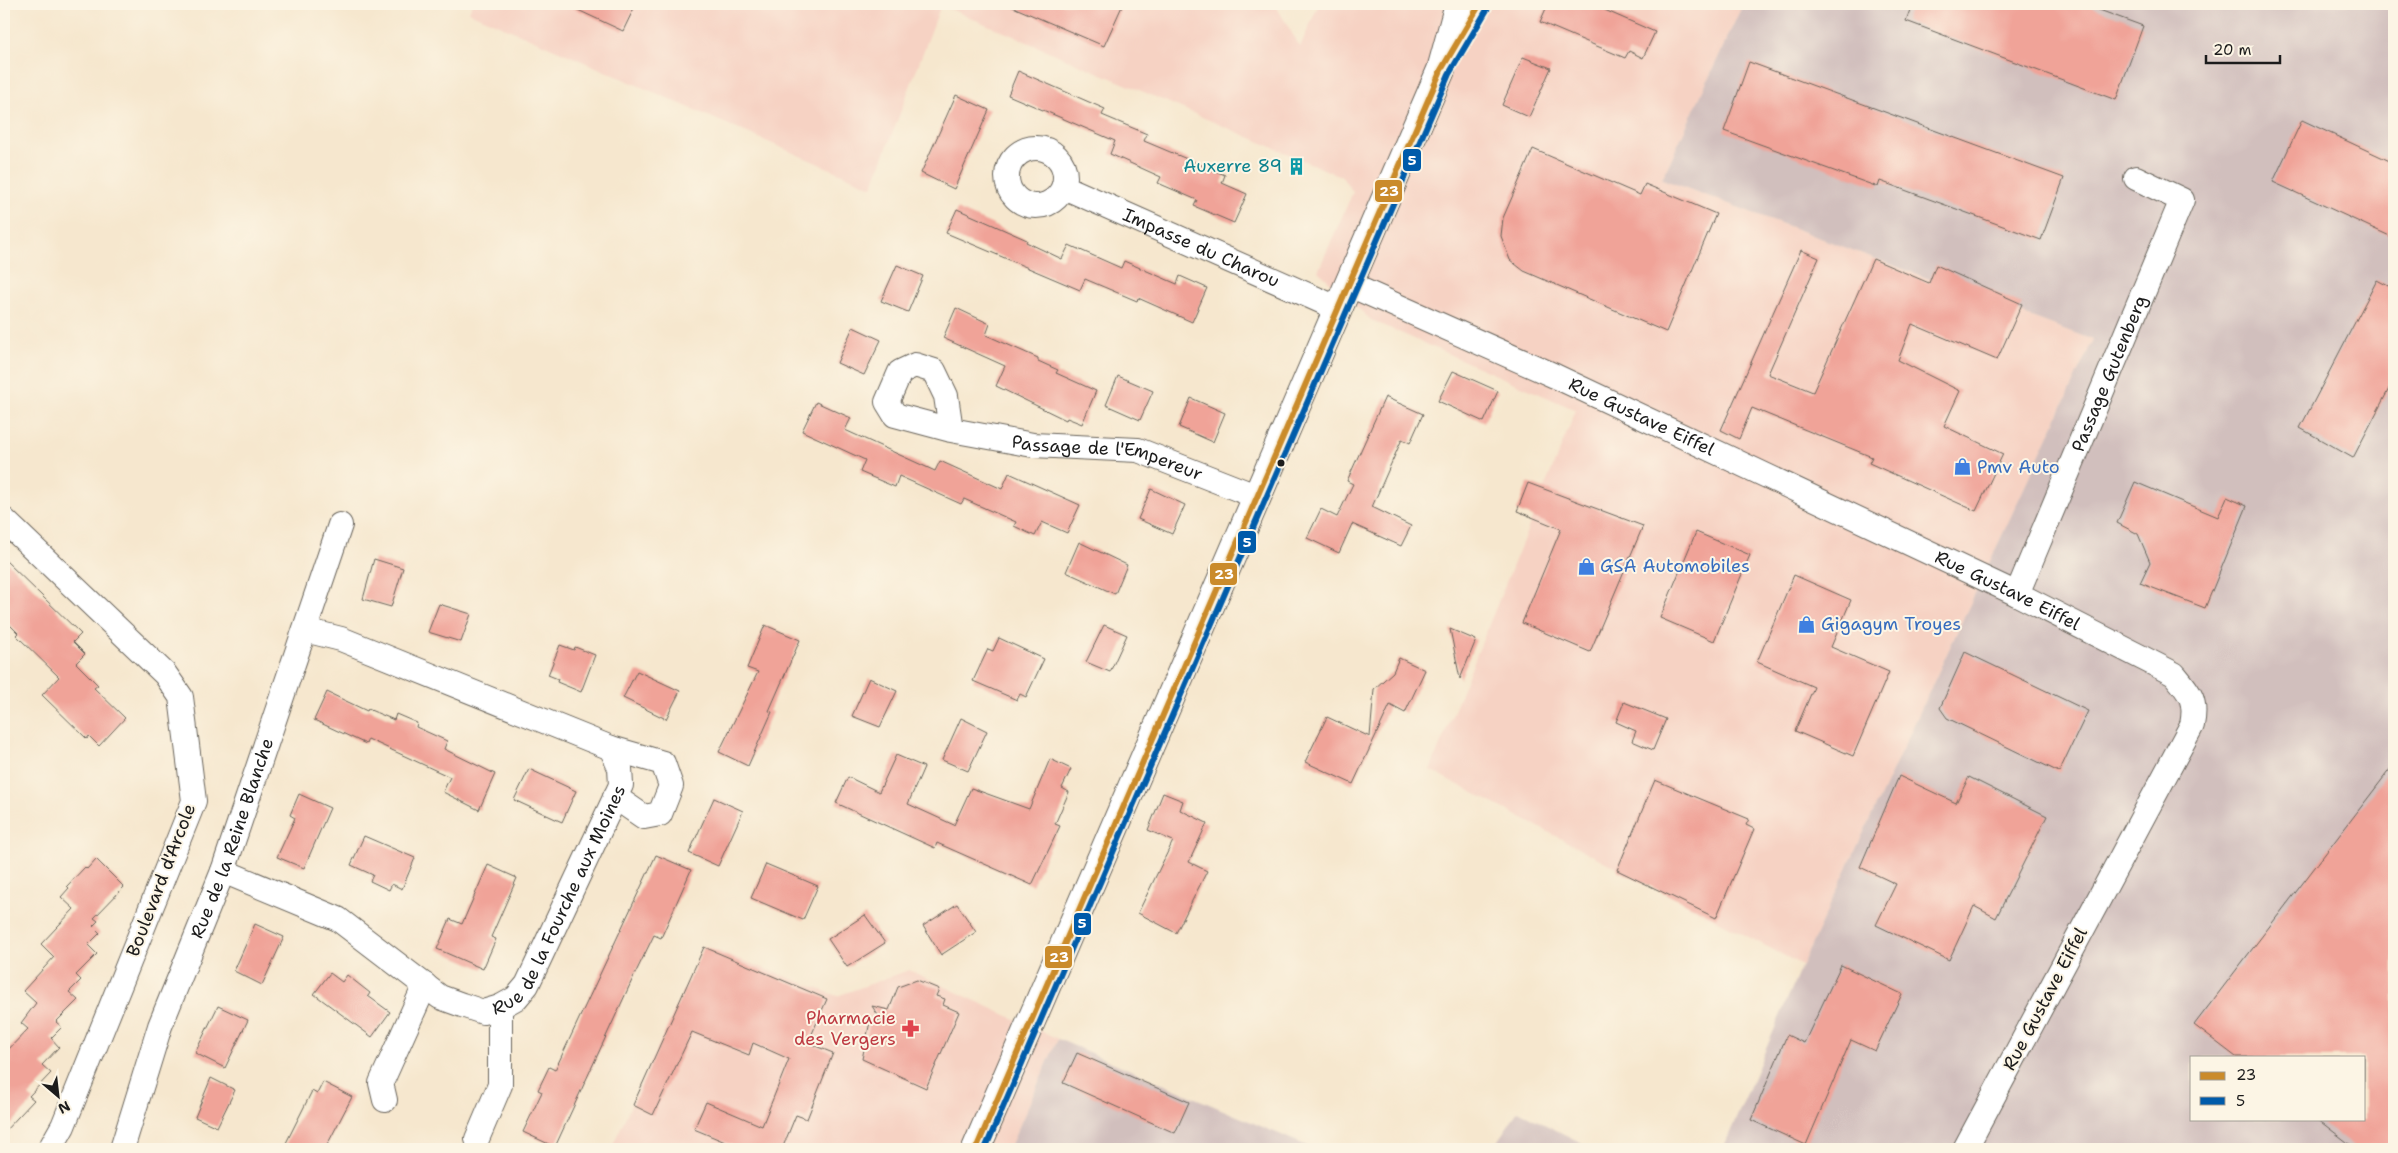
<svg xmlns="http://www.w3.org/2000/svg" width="2398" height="1153" font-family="'Shantell Sans',sans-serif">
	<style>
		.built { fill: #f6d2c3 }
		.industrial { fill: #d1bfbd; fill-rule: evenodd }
		.building { fill: #f0a398 }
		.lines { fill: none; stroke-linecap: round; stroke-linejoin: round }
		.minor-casing { stroke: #68635a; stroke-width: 26 }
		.primary-casing { stroke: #68635a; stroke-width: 30 }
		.minor { stroke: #fff; stroke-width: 24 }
		.primary { stroke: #fff; stroke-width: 28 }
		.bus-1-casing { stroke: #fcf5e5; stroke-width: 10 }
		.bus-2-casing { stroke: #fcf5e5; stroke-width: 10 }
		.bus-1 { stroke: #ca8b2b; stroke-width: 6 }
		.bus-2 { stroke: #005baa; stroke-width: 6 }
		.bus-dot { fill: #1c1c1c; stroke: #fcf5e5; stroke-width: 2 }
		.labels { text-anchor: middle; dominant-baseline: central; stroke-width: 4; stroke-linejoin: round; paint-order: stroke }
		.culture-label { font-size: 18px; fill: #0d838f; stroke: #fcf5e5; text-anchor: end }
		.street-label { font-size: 18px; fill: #1c1c1c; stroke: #fcf5e5 }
		.shop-label { font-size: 18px; fill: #366cbe; stroke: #fcf5e5; text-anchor: start }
		.health-label { font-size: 18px; fill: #be3a42; stroke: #fcf5e5; text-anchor: end }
		.line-badge { stroke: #fcf5e5; stroke-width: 2 }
		.badge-label { font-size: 14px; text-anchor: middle; font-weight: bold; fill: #fff }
	</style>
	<rect width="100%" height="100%" fill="#fcf5e5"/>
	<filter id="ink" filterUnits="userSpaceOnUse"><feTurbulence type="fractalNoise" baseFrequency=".02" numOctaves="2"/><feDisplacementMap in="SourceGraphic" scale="10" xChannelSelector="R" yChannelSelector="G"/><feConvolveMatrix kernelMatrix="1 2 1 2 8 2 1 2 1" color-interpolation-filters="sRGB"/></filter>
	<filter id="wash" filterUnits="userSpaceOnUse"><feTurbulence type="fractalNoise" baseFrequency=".0096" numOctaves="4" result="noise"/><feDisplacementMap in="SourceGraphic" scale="20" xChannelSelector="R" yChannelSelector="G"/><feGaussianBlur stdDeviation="1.12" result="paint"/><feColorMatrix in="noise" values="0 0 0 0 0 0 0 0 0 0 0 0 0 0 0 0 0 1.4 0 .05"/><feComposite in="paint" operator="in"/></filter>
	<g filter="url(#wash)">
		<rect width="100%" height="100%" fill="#f6e7ce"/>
		<g class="built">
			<path d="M472,4H1275L1300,47L1319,4H1743L1662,179L2093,340L1802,965L1430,770L1576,410L1371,320L1318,271L1353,192L1342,177L941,5L872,187L469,12Z"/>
			<path d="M704,946L837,996L909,970L1058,1039L1009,1149H611Z"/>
		</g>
		<g class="industrial">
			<path d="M1743,4H2394V1149H1723L1802,965L2093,340L1662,179ZM2192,1057H2364V1119H2192Z"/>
			<path d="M1058,1039L1314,1149H1009Z"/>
			<path d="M1518,1111L1594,1149H1492Z"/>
		</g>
		<g id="blocks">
			<g class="building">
				<path d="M565,4H636L623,31Z"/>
				<path d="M1006,4H1123L1104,46Z"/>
				<path d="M1548,4H1591L1655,32L1643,58L1629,51L1625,58L1540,22Z"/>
				<path d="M1912,4H2083L2143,26L2116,100L1906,21Z"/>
				<path d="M1523,57L1551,68L1529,117L1502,105Z"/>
				<path d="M1749,62L2064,178L2041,240L1880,181L1878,187L1724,131Z"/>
				<path d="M1018,71L1105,109L1102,115L1147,134L1144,141L1225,175L1222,183L1247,194L1234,223L1194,206L1197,200L1158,183L1161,177L1110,154L1115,141L1008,95Z"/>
				<path d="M956,95L989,110L954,189L921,173Z"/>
				<path d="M2302,120L2394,163V238L2273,182Z"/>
				<path d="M1533,149L1640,195L1645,184L1716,214L1666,332L1524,271L1510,260L1501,236L1503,218Z"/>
				<path d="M957,209L1027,240L1026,242L1062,259L1069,245L1121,268L1124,261L1177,284L1180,276L1207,288L1192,322L1138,298L1137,301L1085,279L1080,290L946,233Z"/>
				<path d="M1801,250L1819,258L1768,374L1813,392L1873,259L1929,283L1936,265L2022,304L1997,360L1912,324L1898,360L1960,391L1944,426L2003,454L1976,511L1869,463L1872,457L1752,408L1739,439L1721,430Z"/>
				<path d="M897,265L923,276L908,312L881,301Z"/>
				<path d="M2377,280L2394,289V379L2353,458L2300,428Z"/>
				<path d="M956,308L990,324L986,335L1038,358V361L1058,370L1056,373L1096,391L1082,424L1067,418L1066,420L996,386L1005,366L943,338Z"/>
				<path d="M853,327L881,340L864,375L837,363Z"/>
				<path d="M1453,371L1498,391L1484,422L1438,401Z"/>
				<path d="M1118,376L1153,391L1140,420L1106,405Z"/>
				<path d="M1385,397L1423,414L1410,443L1402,439L1372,507L1411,526L1401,546L1352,524L1339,553L1307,538L1321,509L1337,517L1353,484L1347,481Z"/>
				<path d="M1191,398L1225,413L1213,442L1179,427Z"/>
				<path d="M816,402L851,418L845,430L935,471L940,461L1002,489L1009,473L1080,505L1067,533L1042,522L1035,536L1014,526L1016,522L964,499L961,504L899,476L895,487L860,472L865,460L802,431Z"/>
				<path d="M2135,482L2218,517L2227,497L2247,506L2205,608L2140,583L2150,562L2138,534L2117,523Z"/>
				<path d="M1528,483L1643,526L1590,652L1522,623L1561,529L1517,511Z"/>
				<path d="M1151,489L1185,505L1172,534L1138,519Z"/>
				<path d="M1696,532L1750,555L1714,641L1660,618Z"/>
				<path d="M1079,542L1127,565L1115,594L1066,572Z"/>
				<path d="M4,559L81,634L73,642L85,654L76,663L98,685L94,688L125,718L99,746L89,736L87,739L42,695L59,677L16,635L18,633L4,619Z"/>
				<path d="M374,559L403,568L391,607L363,599Z"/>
				<path d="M1794,575L1851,600L1831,647L1889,672L1853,756L1795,731L1814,687L1757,662Z"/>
				<path d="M439,604L471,614L461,642L428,632Z"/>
				<path d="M765,625L800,640L769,711L772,712L748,766L719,752L758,672L747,668Z"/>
				<path d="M1104,625L1127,635L1110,672L1086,662Z"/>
				<path d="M1450,629L1476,640L1460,679Z"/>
				<path d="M999,638L1044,659L1026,697L1020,694L1017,700L973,681L988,649L993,651Z"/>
				<path d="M560,645L574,650L575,647L595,655L581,692L557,682L558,679L548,675Z"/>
				<path d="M1965,652L2088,711L2059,772L1947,718L1940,708Z"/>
				<path d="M1399,658L1425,670L1405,713L1390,705L1353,784L1305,762L1327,717L1370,737L1374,689L1393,672Z"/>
				<path d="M637,671L680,691L666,719L623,698Z"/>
				<path d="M869,678L897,691L880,727L852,716Z"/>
				<path d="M327,692L367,711L368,709L394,720L396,714L417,723L416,727L447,741L444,749L495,774L479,810L443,792L450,777L368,739L366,744L314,720Z"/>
				<path d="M1624,702L1666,719L1653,750L1632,741L1636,731L1616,722Z"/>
				<path d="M961,718L987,731L968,771L942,760Z"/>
				<path d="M896,755L924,767L908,804L954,825L971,788L1029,809L1050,759L1071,769L1062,788L1069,792L1055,824L1060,826L1032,885L937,843L935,848L836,803L848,777L879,792Z"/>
				<path d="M2394,764V1149H2356L2317,1119H2364V1057H2236L2194,1025Z"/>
				<path d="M529,769L576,791L562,822L514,800Z"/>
				<path d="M1899,776L1956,803L1969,777L2047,816L1996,918L1974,906L1949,960L1876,925L1896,884L1860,867Z"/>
				<path d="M1655,780L1749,819L1746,825L1754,829L1716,918L1617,870Z"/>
				<path d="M1163,793L1183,801L1180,810L1207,823L1189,862L1207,871L1176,933L1138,913L1173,841L1148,830Z"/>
				<path d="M299,794L330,808L304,868L277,857L295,818L290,815Z"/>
				<path d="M714,798L743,811L718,866L689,853Z"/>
				<path d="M364,836L415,858L402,889L392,884L389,890L370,881L373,875L351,865Z"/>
				<path d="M656,855L691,870L661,938L654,935L633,978L555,1147L523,1132L542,1092L538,1090L549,1067L555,1070Z"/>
				<path d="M96,859L124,887L94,918L98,921L93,926L100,933L88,945L97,954L76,975L81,980L69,992L78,1000L56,1022L62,1027L51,1038L59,1047L42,1065L51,1073L29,1096L34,1100L4,1132V1054L28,1029L21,1023L36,1003L23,991L54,957L41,944L74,909L61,897L69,888L67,886L85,867L87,869Z"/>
				<path d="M766,864L818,886L803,920L751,898Z"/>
				<path d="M488,865L517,878L491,937L496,939L483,969L437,949L450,919L462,924Z"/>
				<path d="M957,904L976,932L941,955L923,926Z"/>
				<path d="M865,915L885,943L847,967L828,939Z"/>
				<path d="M255,924L284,937L262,985L234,971Z"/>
				<path d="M704,947L827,999L808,1043L833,1053L807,1119L796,1115L782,1149H742L694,1129L706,1102L762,1126L789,1059L753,1043L749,1055L692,1032L653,1115L633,1105Z"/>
				<path d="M1841,965L1902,994L1875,1051L1851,1040L1806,1145L1751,1120L1787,1035L1804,1043Z"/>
				<path d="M330,973L342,982L347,975L370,993L368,996L390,1012L372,1037L314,994Z"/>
				<path d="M917,980L939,989L936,996L945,999L943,1005L959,1012L926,1088L862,1059L871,1017L883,1023L872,1006L889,1010L898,987Z"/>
				<path d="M218,1006L248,1020L225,1068L195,1053Z"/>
				<path d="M1077,1053L1189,1102L1175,1133L1063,1083Z"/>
				<path d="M211,1078L235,1090L217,1127L195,1117Z"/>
				<path d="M323,1082L352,1097L325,1149H283L312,1091L317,1094Z"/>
			</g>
		</g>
	</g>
	<g filter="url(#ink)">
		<use href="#blocks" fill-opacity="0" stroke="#68635a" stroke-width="1"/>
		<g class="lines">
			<defs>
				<g id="minor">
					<circle cx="1036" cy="177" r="29"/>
					<path id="s1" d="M1064,187L1339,309"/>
					<path id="s2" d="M1350,285L1555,376L2017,594L2174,674C2190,693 2197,700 2192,725L1965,1149"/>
					<path id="s3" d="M951,430L946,396L934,371L915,365L900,372L887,402L895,415L951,430L1033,445L1138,450L1258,497"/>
					<path d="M4,520L165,674L181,697L194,801L63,1126L50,1149"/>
					<path id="s4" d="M2017,594L2182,200L2136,178"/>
					<path d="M611,748L663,763L671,786L660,814L644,817L615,797"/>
					<path id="s5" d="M223,871L338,919L440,997L462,1005L483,1012L500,1007L516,998L527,985L621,785L620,768L611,748L341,639L305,630"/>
					<path d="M385,1100L381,1083L425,985"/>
					<path d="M477,1139L500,1085V1007"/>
					<path id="s6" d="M122,1149L160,1026L223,871L340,525"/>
				</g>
				<path id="primary" d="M976,1149L1441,70L1459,4"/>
			</defs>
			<use href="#minor" class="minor-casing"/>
			<use href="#primary" class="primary-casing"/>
			<use href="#minor" class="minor"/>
			<use href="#primary" class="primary"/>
			<defs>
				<path id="bus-1" d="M976,1149L1441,70L1480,4"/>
				<path id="bus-2" d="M985,1149L1449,74L1488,8"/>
			</defs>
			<use href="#bus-1" class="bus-1-casing"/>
			<use href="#bus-2" class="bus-2-casing"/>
			<use href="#bus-1" class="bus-1"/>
			<use href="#bus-2" class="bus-2"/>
		</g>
	</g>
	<defs>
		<symbol id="building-bare" viewBox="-9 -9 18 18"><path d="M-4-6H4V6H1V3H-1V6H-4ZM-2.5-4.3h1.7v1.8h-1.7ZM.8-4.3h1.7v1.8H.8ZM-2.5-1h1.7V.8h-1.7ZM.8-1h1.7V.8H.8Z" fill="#0f9aa8" stroke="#fcf5e5" stroke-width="2.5" paint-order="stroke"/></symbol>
		<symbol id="shop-bare" viewBox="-9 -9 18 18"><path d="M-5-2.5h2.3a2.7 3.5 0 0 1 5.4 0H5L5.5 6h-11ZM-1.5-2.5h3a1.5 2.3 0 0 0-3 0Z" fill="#3f7fe0" stroke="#fcf5e5" stroke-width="2.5" paint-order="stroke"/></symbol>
		<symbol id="pharmacy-bare" viewBox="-9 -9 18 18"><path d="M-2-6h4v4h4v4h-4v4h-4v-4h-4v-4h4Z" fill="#e0444e" stroke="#fcf5e5" stroke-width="2.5" paint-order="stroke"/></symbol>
	</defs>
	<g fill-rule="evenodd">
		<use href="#building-bare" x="1284" y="154" width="25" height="25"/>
		<use href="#shop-bare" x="1950" y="454" width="25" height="25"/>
		<use href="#shop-bare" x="1574" y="554" width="25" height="25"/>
		<use href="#shop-bare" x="1794" y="612" width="25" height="25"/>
		<use href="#pharmacy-bare" x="898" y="1016" width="25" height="25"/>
	</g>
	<circle class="bus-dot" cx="1281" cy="463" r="4.5"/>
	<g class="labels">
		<g class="culture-label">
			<text x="1282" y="166">Auxerre 89</text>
		</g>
		<g class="street-label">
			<text stroke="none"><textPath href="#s1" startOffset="150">Impasse du Charou</textPath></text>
			<text stroke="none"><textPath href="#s4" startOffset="239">Passage Gutenberg</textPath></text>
			<text stroke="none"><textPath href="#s2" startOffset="320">Rue Gustave Eiffel</textPath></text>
			<text stroke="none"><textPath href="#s3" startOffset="364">Passage de l'Empereur</textPath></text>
			<text stroke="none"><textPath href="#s2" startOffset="725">Rue Gustave Eiffel</textPath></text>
			<text stroke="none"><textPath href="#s6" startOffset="330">Rue de la Reine Blanche</textPath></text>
			<text transform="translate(161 880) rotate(-69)">Boulevard d'Arcole</text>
			<text stroke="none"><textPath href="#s5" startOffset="440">Rue de la Fourche aux Moines</textPath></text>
			<text transform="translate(2045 999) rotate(-62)">Rue Gustave Eiffel</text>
		</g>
		<g class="shop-label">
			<text x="1977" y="467">Pmv Auto</text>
			<text x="1600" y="566">GSA Automobiles</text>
			<text x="1821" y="624">Gigagym Troyes</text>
		</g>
		<g class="health-label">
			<text x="896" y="1018">Pharmacie<tspan x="896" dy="21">des Vergers</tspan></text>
		</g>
	</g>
	<g class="line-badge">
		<rect x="1402" y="148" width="20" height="24" rx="5" fill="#005baa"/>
		<rect x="1374" y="179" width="29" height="24" rx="5" fill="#ca8b2b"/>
		<rect x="1237" y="530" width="20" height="24" rx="5" fill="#005baa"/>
		<rect x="1209" y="562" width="29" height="24" rx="5" fill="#ca8b2b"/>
		<rect x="1073" y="912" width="19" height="24" rx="5" fill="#005baa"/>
		<rect x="1044" y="945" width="29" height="24" rx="5" fill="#ca8b2b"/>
	</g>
	<g class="badge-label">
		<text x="1412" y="165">5</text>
		<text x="1389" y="196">23</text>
		<text x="1247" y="547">5</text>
		<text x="1224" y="579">23</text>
		<text x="1082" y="928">5</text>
		<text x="1059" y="962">23</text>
	</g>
	<rect width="2398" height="1153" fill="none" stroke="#fcf5e5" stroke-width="20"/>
	<rect x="2190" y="1056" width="175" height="65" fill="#fcf5e5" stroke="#a29e95"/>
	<rect x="2200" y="1072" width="25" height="8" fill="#ca8b2b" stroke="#a29e95"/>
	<text x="2236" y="1080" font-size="15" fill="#1c1c1c">23</text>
	<rect x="2200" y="1097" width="25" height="8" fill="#005baa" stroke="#a29e95"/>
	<text x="2236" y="1106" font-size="15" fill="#1c1c1c">5</text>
	<g transform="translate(58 1096) rotate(152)" stroke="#fcf5e5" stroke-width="4" paint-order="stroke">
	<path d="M0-4L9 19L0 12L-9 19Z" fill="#1c1c1c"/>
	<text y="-8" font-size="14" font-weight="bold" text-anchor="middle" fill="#1c1c1c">N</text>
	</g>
	<path d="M2206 55v8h74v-8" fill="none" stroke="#1c1c1c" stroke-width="2.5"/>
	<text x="2213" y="55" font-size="15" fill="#1c1c1c" stroke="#fcf5e5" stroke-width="4" paint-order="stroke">20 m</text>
</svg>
